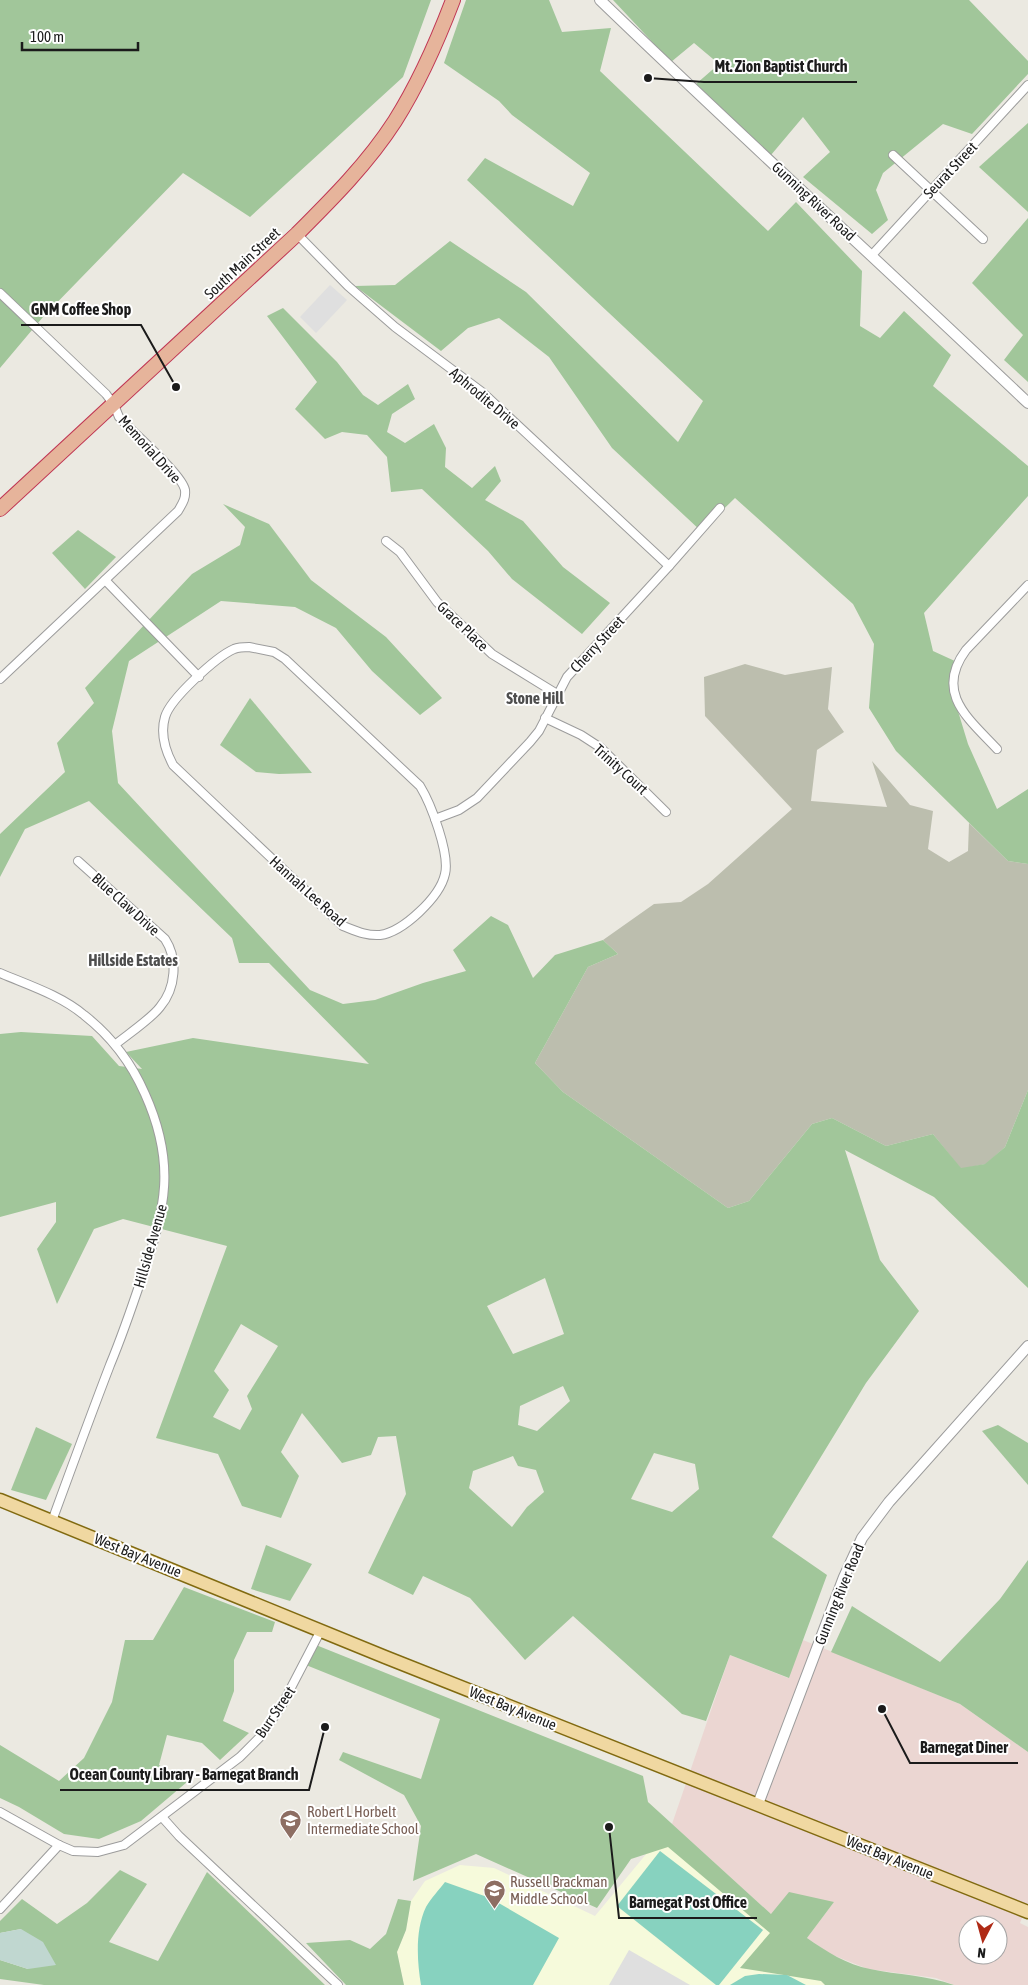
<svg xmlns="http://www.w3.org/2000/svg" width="1028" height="1985" font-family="'Asap Condensed',sans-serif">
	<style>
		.commercial { fill: #ebd6d2; fill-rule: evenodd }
		.education { fill: #f6fadb }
		.construction { fill: #bcbeae }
		.forest { fill: #a1c69a; fill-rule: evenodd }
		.wetland { fill: #c0d7d0 }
		.pitch { fill: #87d2bf }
		.parking { fill: #dfdfdf }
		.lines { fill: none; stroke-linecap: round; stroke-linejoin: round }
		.minor-casing { stroke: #9c9c9c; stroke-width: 10 }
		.tertiary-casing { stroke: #9c9c9c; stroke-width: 12 }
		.primary-casing { stroke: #816a10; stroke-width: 15 }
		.trunk-casing { stroke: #c03754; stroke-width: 16 }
		.minor { stroke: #fff; stroke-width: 8 }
		.tertiary { stroke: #fff; stroke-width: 10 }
		.primary { stroke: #f0d8a1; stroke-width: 12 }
		.trunk { stroke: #e6b49b; stroke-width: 14 }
		.labels { text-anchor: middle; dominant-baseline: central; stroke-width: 4; stroke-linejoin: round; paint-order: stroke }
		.street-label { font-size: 15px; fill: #1b1b1b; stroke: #fff }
		.education-label { font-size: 15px; fill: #785e54; stroke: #fff; text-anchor: start }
		.neighbourhood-label { font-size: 16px; font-weight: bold; fill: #4e4e4e; stroke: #fff }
		.leader { fill: none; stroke: #1b1b1b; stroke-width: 2 }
		.callout-dot { fill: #1b1b1b; stroke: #fff; stroke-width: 2 }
		.callout-label { font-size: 16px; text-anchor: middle; font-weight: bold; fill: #1b1b1b; stroke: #fff; stroke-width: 4; stroke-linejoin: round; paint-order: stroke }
	</style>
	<rect width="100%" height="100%" fill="#ebe9e1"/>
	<path class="commercial" d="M803,1640L960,1704L1028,1752V1903L1020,1923L1028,1927V1985H954L936,1978L868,1969L830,1954L807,1938L834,1902L771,1914L672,1824L730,1655L788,1678ZM968,1925H998V1955H968Z"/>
	<path class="education" d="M661,1836L778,1927L828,1985H404L397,1952L406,1930L411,1901L425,1881L460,1865L494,1868L595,1916Z"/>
	<path class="construction" d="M745,664L785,675L832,667L828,709L844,732L817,750L811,801L887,807L872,761L910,805L933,811L928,849L949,862L968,851L969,823L1008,861L1028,864V1090L1005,1147L986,1164L961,1169L933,1134L886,1146L832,1118L812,1124L749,1201L728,1208L563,1092L535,1063L588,967L618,954L603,940L654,904L681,902L708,884L792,809L705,716L704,677Z"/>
	<g class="forest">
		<path d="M0,0H431L403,77L250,217L183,173L43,317L0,368Z"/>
		<path d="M466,0H549L562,32L611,28L600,71L768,231L796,202L862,271L860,326L880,338L904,311L951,355L933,386L1028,466V496L924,613L933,651L957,662L954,698L968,744L997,809L1028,789V864L1008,861L896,751L869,708L874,644L853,604L735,498L701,531L612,448L549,357L499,318L468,328L441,351L355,286L395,285L450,241L526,292L678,442L703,401L467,180L485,158L573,206L590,173L512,115L499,101L444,63Z"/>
		<path d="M613,0H969L1028,61V74L972,134L943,124L883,173L876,190L888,220L872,234L803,177L830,152L803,117L771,155L696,84L719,64L694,43L671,62Z"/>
		<path d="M1028,123V212L979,167Z"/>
		<path d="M1028,218V382L1004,360L1023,335L972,283Z"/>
		<path d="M283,308L337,362L363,395L378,405L408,384L415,399L392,414L387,432L405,443L434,424L446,448L445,467L472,488L495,466L501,481L485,500L523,521L563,567L610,603L582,634L512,579L488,551L422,489L391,492L387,457L367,435L342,432L325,439L295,409L317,382L267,316Z"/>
		<path d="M223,504L269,524L311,580L386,637L442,698L420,715L372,671L336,628L295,607L221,601L129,661L112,731L118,783L310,990L343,1004L375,1000L423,983L466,971L453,950L491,916L508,925L533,978L555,955L603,940L618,954L588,967L535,1063L563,1092L728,1208L749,1201L812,1124L832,1118L886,1146L933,1134L961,1168L985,1164L1005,1147L1028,1090V1288L934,1197L845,1150L880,1260L919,1311L866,1383L772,1537L827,1575L789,1678L730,1655L706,1721L682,1714L573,1616L525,1660L470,1598L423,1576L413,1595L368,1573L406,1494L396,1436L378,1437L371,1455L342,1463L302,1413L281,1452L299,1476L281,1518L242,1506L218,1454L156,1438L227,1246L123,1219L94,1229L57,1304L37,1249L56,1222V1202L0,1217V1034L21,1032L92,1036L119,1066L142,1069L126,1052L193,1038L369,1064L269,963H239L232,938L89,801L25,829L0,877V834L65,772L57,743L94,703L85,688L192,574L240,545L245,527ZM545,1278L564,1334L513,1354L487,1306ZM241,1324L278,1346L247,1396L252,1409L240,1430L213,1417L229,1390L214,1371ZM563,1386L570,1401L537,1431L518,1425L520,1406ZM654,1453L695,1464L699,1489L672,1512L631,1499ZM513,1456L518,1466L536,1470L544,1492L527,1507L512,1527L469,1488L473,1471Z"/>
		<path d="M78,530L116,557L85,589L52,553Z"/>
		<path d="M250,698L312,773L279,774L256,772L220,745Z"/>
		<path d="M998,1425L1028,1443V1485L982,1431Z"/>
		<path d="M36,1427L72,1444L46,1500L11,1490Z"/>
		<path d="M266,1545L312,1564L290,1601L251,1589Z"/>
		<path d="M1028,1560V1752L960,1704L831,1652L852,1606L940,1662L1000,1599Z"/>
		<path d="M184,1587L275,1622L272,1632H247L234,1660V1691L223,1721L249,1733L220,1760L202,1743L167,1735L159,1765L187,1782L141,1821L99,1839L64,1834L19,1807L0,1798V1745L59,1781L84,1758L112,1702L125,1640H153Z"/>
		<path d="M311,1643L643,1776L648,1802L771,1914L789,1892L834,1902L807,1938C826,1951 847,1965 870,1969C898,1975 927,1975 954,1985H825L821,1981L740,1968L770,1933L668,1847L631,1859L597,1908L476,1854L413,1881L421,1826L404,1795L339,1760L343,1752L421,1779L440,1719L301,1663Z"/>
		<path d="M120,1870L147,1884L109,1942L158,1961L207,1872L325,1985H44L0,1979V1960L28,1969L21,1929L0,1933V1921L22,1899L57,1924L87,1903Z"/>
		<path d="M398,1899L411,1901L406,1930L397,1952L404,1985H346L306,1943L350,1940L370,1949L386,1934Z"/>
	</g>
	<path class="wetland" d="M21,1929L43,1942L56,1965L28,1969L0,1960V1933Z"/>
	<g class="pitch">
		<path d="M660,1851L763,1930L719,1985H716L617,1906Z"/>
		<path d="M445,1882L490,1898L559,1938L533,1985H421C417,1961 415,1930 426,1907C431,1898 439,1890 445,1882Z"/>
		<path d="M759,1974L787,1975L806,1985H730L745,1976Z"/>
	</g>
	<g class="parking">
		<path d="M330,285L347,300L316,333L300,317Z"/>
		<path d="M629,1950L690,1985H609Z"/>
	</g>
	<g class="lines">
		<defs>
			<g id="minor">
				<path d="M893,155L983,239"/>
				<path d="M297,234L348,286L395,327L482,392L669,566"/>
				<path d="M872,255L1028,85"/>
				<path d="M0,293L106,394L114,405L119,417C132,432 182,474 185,490C186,499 182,504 178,511L0,679"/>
				<path d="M386,541L400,552L437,602L492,654L557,694"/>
				<path d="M105,580L199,677"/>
				<path d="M249,647L274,652L285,659L420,786C431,804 450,854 445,874C440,897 403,932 380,935C366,936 356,931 343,926L173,765C165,750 160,734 165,717C170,699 216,657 234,649C239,647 244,647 249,647Z"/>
				<path d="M545,718L581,735L601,748L666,812"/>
				<path d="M997,749C969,719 934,693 966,650L1028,585"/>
				<path d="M435,819L459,810L477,798L530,742L539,731L567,677L669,566L720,508"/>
				<path d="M78,861L165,939C178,959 176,988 160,1007C152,1018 127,1035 116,1044"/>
				<path d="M0,973C28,985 60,995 84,1015C111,1036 131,1062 145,1094C176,1163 166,1208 142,1277C132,1307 122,1336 110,1365C90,1417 71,1469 52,1521"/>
				<path d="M0,1812L59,1845L73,1851L98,1852L124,1845L240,1757L261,1736L282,1705L321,1630"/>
				<path d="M162,1817L179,1836L338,1985"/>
				<path d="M0,1909L59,1845"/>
			</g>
			<g id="tertiary">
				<path d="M600,0C741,136 886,268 1028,403"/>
				<path d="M758,1804L844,1577L862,1538L889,1502L1028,1346"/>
			</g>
			<path id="primary" d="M0,1500L385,1657L1028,1912"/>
			<path id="trunk" d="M0,509L297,234C332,199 368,163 395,121C419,83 437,42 453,0"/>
		</defs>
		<use href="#minor" class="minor-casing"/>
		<use href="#tertiary" class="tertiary-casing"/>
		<use href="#primary" class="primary-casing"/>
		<use href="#trunk" class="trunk-casing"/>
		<use href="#minor" class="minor"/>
		<use href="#tertiary" class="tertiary"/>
		<use href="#primary" class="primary"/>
		<use href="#trunk" class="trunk"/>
	</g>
	<defs>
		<symbol id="school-pin" viewBox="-11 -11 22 30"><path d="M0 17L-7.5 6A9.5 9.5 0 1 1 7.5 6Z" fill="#8d6e63" stroke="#fff"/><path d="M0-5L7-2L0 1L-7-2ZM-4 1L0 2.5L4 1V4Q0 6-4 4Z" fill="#fff"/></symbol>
	</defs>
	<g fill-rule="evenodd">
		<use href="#school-pin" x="278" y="1808" width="25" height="34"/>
		<use href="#school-pin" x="482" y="1878" width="25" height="34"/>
	</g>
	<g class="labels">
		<g class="street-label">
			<text transform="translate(950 170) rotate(-47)">Seurat Street</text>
			<text transform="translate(814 201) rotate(43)">Gunning River Road</text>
			<text transform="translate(242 263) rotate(-43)">South Main Street</text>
			<text transform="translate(485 398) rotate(40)">Aphrodite Drive</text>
			<text transform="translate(150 449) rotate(48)">Memorial Drive</text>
			<text transform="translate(463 626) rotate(44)">Grace Place</text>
			<text transform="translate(597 644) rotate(-47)">Cherry Street</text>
			<text transform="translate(621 769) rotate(42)">Trinity Court</text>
			<text transform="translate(308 891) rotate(42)">Hannah Lee Road</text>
			<text transform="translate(126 904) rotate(42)">Blue Claw Drive</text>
			<text transform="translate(150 1246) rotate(-74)">Hillside Avenue</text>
			<text transform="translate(138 1555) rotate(22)">West Bay Avenue</text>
			<text transform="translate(839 1594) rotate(-68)">Gunning River Road</text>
			<text transform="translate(513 1708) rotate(22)">West Bay Avenue</text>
			<text transform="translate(275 1712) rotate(-56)">Burr Street</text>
			<text transform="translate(890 1857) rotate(22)">West Bay Avenue</text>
		</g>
		<g class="education-label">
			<text x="307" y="1811">Robert L Horbelt<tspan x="307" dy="17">Intermediate School</tspan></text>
			<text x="510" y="1881">Russell Brackman<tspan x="510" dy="17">Middle School</tspan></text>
		</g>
		<g class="neighbourhood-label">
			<text x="535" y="698">Stone Hill</text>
			<text x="133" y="960">Hillside Estates</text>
		</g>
	</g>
	<path class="leader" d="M648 78L704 82H857M176 387L141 325H21M882 1709L910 1763H1018M325 1727L309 1790H60M609 1827L619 1918H757"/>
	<g class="callout-dot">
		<circle cx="648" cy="78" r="5"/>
		<circle cx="176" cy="387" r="5"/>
		<circle cx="882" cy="1709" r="5"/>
		<circle cx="325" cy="1727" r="5"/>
		<circle cx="609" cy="1827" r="5"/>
	</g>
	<g class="callout-label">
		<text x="781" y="72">Mt. Zion Baptist Church</text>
		<text x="81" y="315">GNM Coffee Shop</text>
		<text x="964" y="1753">Barnegat Diner</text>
		<text x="184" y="1780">Ocean County Library - Barnegat Branch</text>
		<text x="688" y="1908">Barnegat Post Office</text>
	</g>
	<g transform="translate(983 1940) rotate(186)"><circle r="24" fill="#ffffff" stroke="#a4a4a4"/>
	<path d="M0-4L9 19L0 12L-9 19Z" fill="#af2a16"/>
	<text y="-8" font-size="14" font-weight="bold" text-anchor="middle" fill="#1b1b1b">N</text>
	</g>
	<path d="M22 42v8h116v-8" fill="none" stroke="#1b1b1b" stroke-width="2.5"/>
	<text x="30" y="42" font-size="15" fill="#1b1b1b" stroke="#ffffff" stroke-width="4" paint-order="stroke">100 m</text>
</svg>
